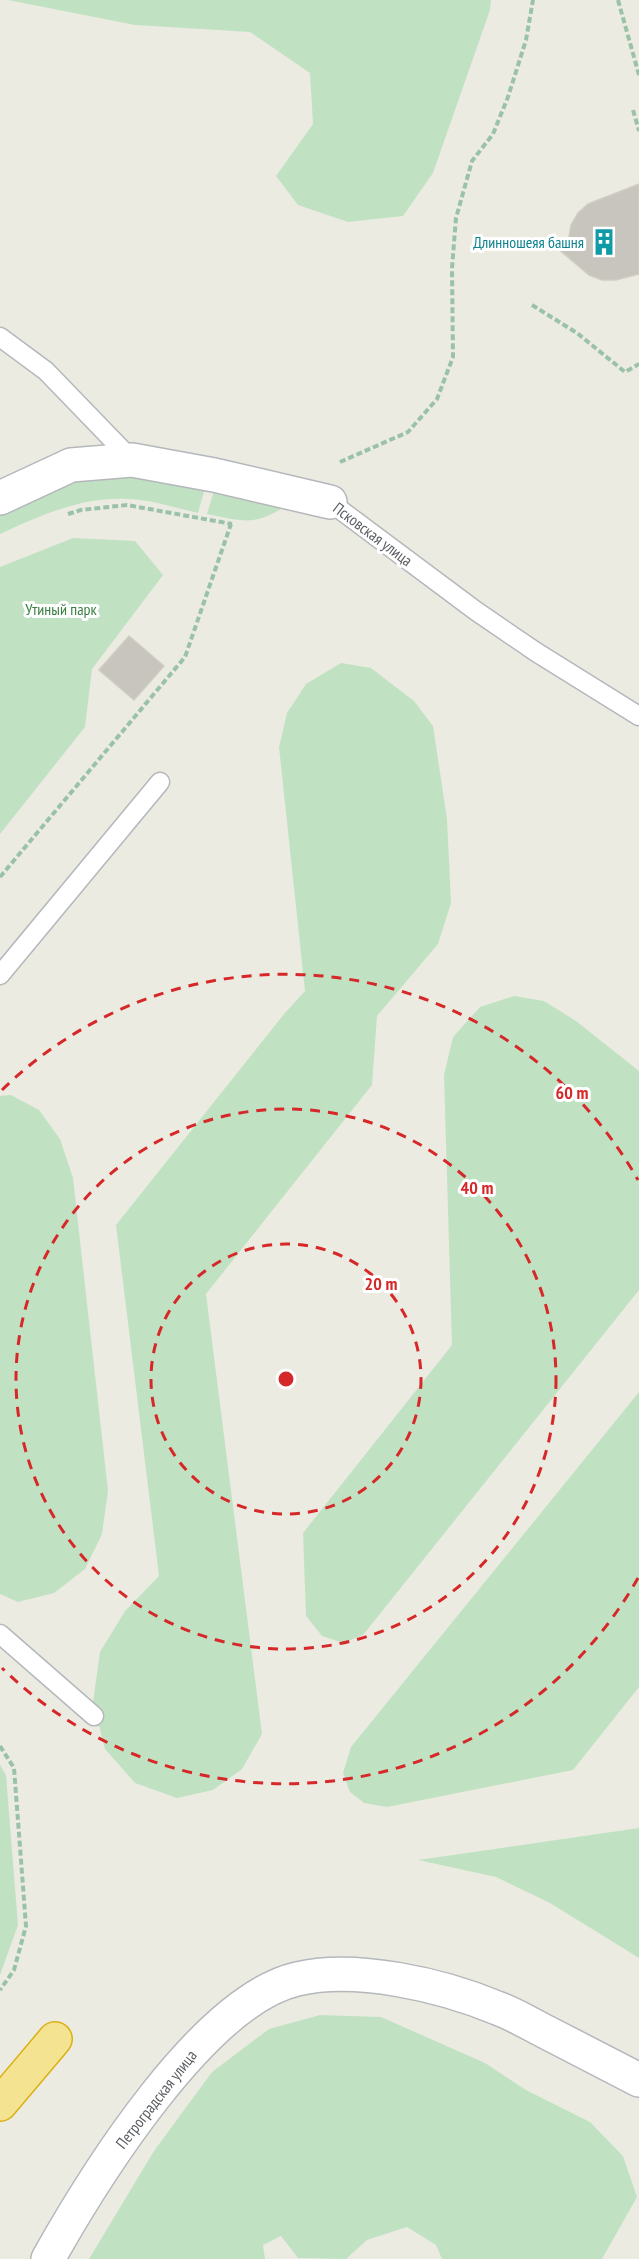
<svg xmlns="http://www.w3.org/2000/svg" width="639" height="2259" font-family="'PT Sans Narrow',sans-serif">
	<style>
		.green { fill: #c0e2c3 }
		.building { fill: #c7c5be; stroke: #d0cdc1; stroke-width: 1.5 }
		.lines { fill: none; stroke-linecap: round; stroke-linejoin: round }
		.lane-casing { stroke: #b4b7bb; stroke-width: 21 }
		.street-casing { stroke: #b4b7bb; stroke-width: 36 }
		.highway-casing { stroke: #dbb013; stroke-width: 36 }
		.path { stroke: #9ac2a9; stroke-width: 4; stroke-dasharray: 6 3; stroke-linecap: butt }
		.lane { stroke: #fff; stroke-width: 18 }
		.street { stroke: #fff; stroke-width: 33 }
		.highway { stroke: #f4e491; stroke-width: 33 }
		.ring { fill: none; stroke: #d62828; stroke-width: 3; stroke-dasharray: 10 8 }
		.labels { text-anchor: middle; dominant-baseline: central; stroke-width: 6; stroke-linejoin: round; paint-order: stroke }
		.culture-label { font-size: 16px; fill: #0d838f; stroke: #fff; text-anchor: end }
		.street-label { font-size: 16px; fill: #5a5d61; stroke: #fff }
		.park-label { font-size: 16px; fill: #3b8045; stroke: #fff }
		.centre { fill: #d62828; stroke: #fff; stroke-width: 3 }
		.ring-label { font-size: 18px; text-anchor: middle; font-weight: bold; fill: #d62828; stroke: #fff; stroke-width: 6; stroke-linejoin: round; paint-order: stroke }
	</style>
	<rect width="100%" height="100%" fill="#ecebe2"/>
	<g class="green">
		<path d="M8,0H491L490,10L433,173L403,216L348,222L298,205L276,176L313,124L310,73L250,32L135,25Z"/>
		<path d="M127,473L205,488L198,513C176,508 152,500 129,499C83,496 41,515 0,534V511L74,478Z"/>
		<path d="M214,491L287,505C254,527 243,521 207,514Z"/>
		<path d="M73,538L135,541L163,575L92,669L85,727L0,834V567Z"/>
		<path d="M341,663L371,668L414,701L433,726L447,819L451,903L438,944L377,1016L372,1085L206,1294L262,1734L242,1769L213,1790L177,1798L135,1783L105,1749L93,1702L100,1652L125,1611L159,1576L116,1225L284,1014L305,991L279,747L287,713L306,684Z"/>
		<path d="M514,996L544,1001L576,1021L639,1071V1290L363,1635L343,1643L322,1636L306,1616L303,1533L452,1345L444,1075L453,1037L480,1007Z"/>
		<path d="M11,1095L39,1110L60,1139L73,1178L108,1491L102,1534L85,1569L54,1593L18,1602L0,1594V1096Z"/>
		<path d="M639,1392V1687L573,1770L387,1807L364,1803L350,1792L343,1773L351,1747Z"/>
		<path d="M0,1765L6,1775L18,1925L0,1975Z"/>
		<path d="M639,1828V1958L550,1903L496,1877L418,1860Z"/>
		<path d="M320,2015L381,2017L485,2063L526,2090L590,2122L623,2156L637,2197L602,2259H442L436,2245L407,2227L367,2240L346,2259L298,2258L281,2236L263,2245L265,2259H89L154,2151L212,2072L269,2029Z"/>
	</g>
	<g class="building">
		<path d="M639,184V274L616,280H602L589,275L556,247L569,237L571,225L578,213L588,204Z"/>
		<path d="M129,636L164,666L134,700L99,670Z"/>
	</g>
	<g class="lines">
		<defs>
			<g id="lane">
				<path d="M0,337L46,371L132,460"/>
				<path d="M330,502L476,611L536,652L639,716"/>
				<path d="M0,975L160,782"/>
				<path d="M0,1634L94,1716"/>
			</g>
			<g id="street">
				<path d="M0,498L71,465L132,460L214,475L330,502"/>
				<path d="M48,2259C94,2177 203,2001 297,1979C356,1965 442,1985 497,2008C514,2014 530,2024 546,2032C577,2048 608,2064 639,2080"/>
			</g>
			<path id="highway" d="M0,2104L55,2039"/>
		</defs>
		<use href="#lane" class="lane-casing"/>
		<use href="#street" class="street-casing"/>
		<use href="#highway" class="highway-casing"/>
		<g class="path">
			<path d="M618,0L639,75"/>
			<path d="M633,110L639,131"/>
			<path d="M532,305L577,333L625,372L639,364"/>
			<path d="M340,462L408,432L437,399L453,357L452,268L456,218L472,161L493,134L508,97L526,40L533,0"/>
			<path d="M68,514L81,510L127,505L232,524"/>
			<path d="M0,877L185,657L231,524"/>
			<path d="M0,1746L14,1768L26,1926L14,1970L0,1990"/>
		</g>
		<use href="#lane" class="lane"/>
		<use href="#street" class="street"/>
		<use href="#highway" class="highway"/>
	</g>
	<g class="ring">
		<circle cx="286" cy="1379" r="135"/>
		<circle cx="286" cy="1379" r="270"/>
		<path d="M638 1578A405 405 0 0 1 2 1668M2 1090A405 405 0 0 1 638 1180"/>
	</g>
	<defs>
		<symbol id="building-bare" viewBox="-9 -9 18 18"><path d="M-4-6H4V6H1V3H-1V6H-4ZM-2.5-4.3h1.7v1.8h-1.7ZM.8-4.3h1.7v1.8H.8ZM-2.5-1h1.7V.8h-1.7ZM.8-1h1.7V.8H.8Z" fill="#0f9aa8" stroke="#fff" stroke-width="2.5" paint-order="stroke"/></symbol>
	</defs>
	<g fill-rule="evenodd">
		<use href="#building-bare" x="585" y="223" width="38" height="38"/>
	</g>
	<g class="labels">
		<g class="culture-label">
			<text x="584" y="242">Длинношеяя башня</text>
		</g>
		<g class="street-label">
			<text transform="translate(373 534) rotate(37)">Псковская улица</text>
			<text transform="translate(156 2099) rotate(-52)">Петроградская улица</text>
		</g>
		<g class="park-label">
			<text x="61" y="609">Утиный парк</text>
		</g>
	</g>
	<circle cx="286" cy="1379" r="9" class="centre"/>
	<g class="ring-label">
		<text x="572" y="1099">60 m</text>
		<text x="477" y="1194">40 m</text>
		<text x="381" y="1290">20 m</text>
	</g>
</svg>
